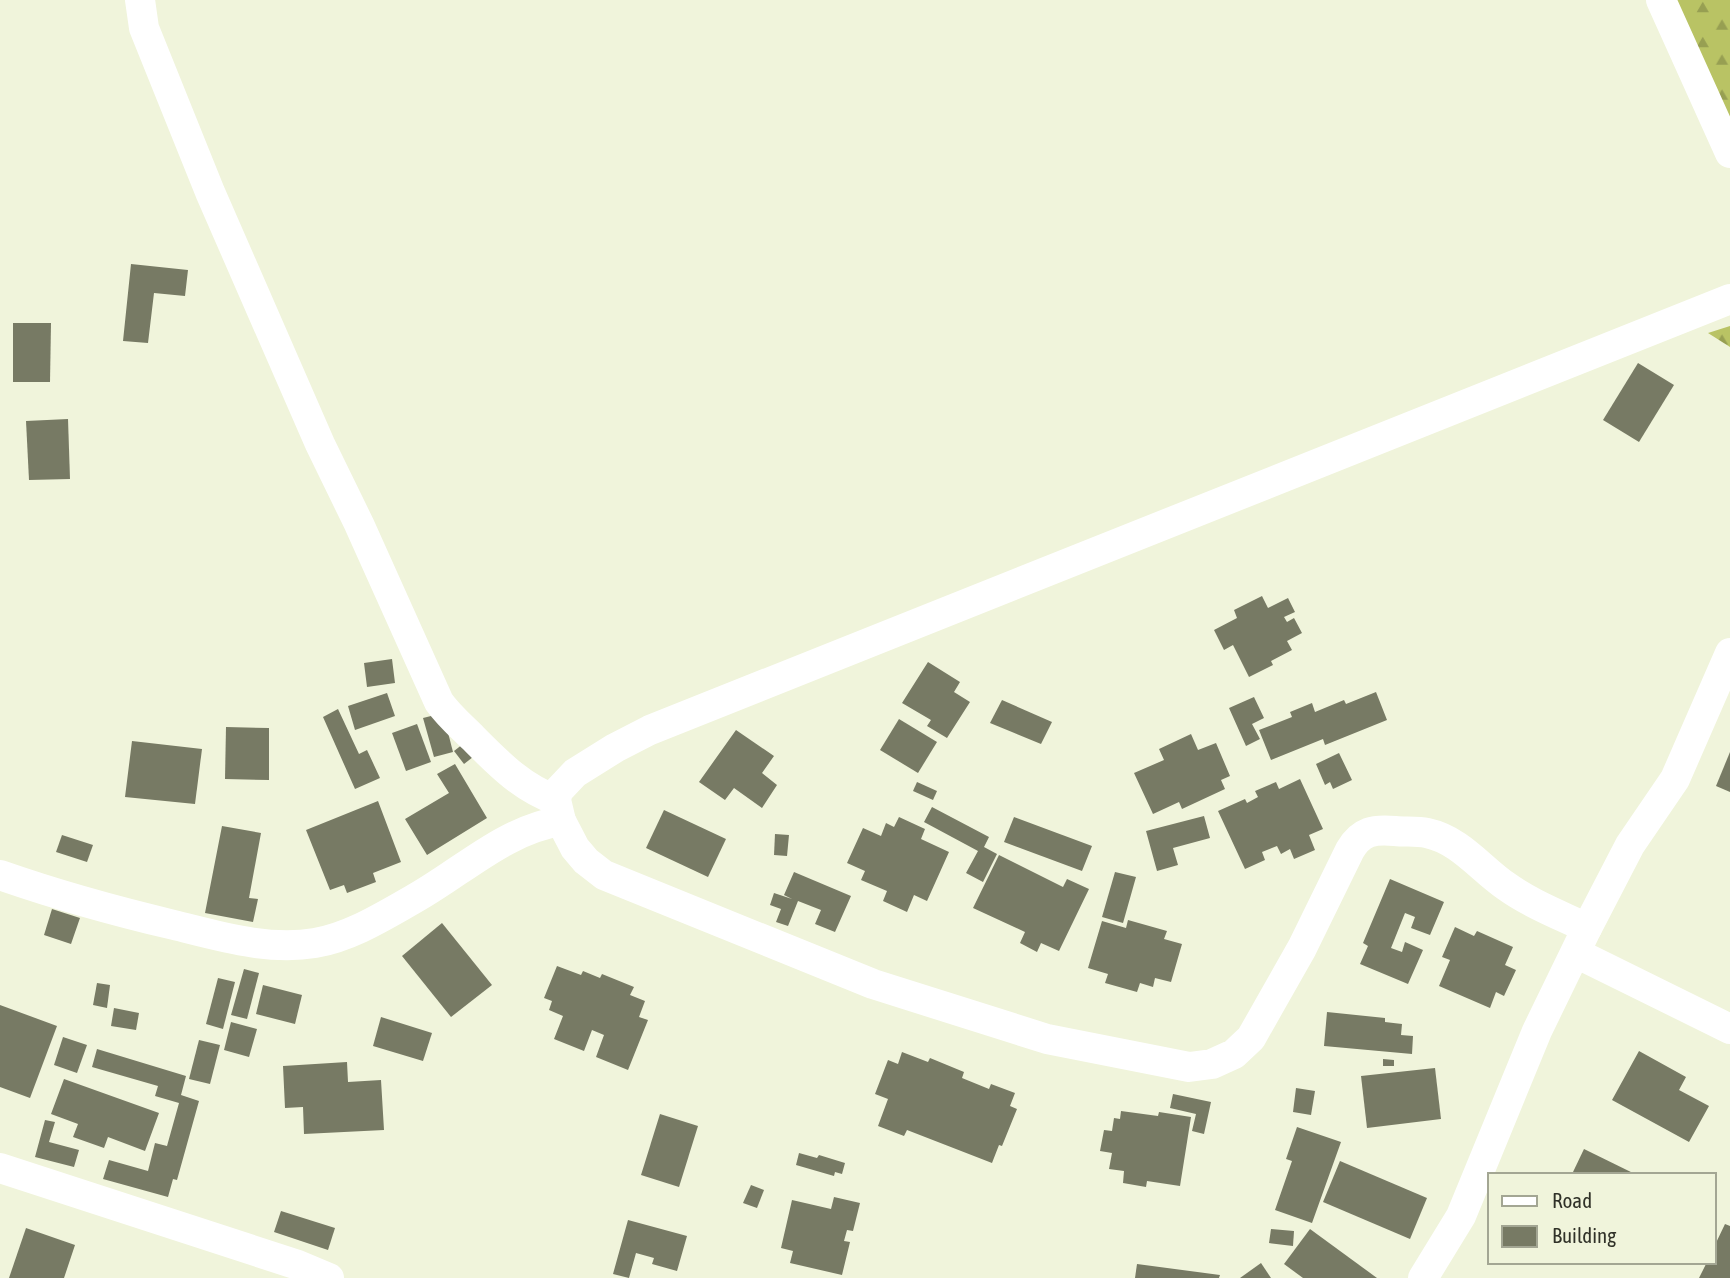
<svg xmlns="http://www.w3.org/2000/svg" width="1730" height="1278" font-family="'Asap Condensed',sans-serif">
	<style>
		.forest { fill: url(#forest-firs) }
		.building { fill: #777a64 }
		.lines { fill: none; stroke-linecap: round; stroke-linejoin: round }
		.minor { stroke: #fff; stroke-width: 30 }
	</style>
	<defs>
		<pattern id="forest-firs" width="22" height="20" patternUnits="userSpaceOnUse" patternTransform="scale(1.75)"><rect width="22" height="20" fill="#b9c364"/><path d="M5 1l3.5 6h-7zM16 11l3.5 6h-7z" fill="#979f52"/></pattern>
	</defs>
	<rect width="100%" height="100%" fill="#f0f4db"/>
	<g class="forest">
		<path d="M1651,0H1730V160Z"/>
		<path d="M1730,326V347L1708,333Z"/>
	</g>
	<g class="building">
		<path d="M131,264L188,270L185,296L154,293L148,343L123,341Z"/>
		<path d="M13,323H51L50,382H13Z"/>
		<path d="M1638,363L1674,385L1639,442L1603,420Z"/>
		<path d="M68,419L70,479L29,480L26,421Z"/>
		<path d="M1262,596L1268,608L1288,598L1295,612L1284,617L1287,622L1294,618L1302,633L1287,641L1292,650L1271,661L1273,665L1249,677L1233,645L1224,650L1214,630L1237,618L1234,610Z"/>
		<path d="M392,659L395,683L367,687L364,663Z"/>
		<path d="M928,662L960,682L954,692L970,702L947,738L927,726L931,720L902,703Z"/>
		<path d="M1376,692L1387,720L1325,745L1323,739L1271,760L1259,730L1292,717L1290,712L1312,703L1315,712L1344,700L1346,704Z"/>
		<path d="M387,693L395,716L355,730L348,706Z"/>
		<path d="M1254,697L1264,718L1252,724L1260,739L1246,746L1229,708Z"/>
		<path d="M1002,700L1052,722L1041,744L990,723Z"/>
		<path d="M338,709L359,754L367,750L380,778L355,789L323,717Z"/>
		<path d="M443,713L453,752L434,757L423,718Z"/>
		<path d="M899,719L937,742L918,773L880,750Z"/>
		<path d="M417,724L431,762L406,771L392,733Z"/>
		<path d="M226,727L269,728V780L225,779Z"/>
		<path d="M736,730L774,756L762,773L777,785L762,808L734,788L725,800L699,782Z"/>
		<path d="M1191,734L1198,750L1216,743L1230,776L1221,780L1225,789L1182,809L1179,802L1153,814L1134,773L1164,760L1159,749Z"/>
		<path d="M132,741L202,749L195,804L125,797Z"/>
		<path d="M463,744L473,757L464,764L454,751Z"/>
		<path d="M1730,752V792L1716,786Z"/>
		<path d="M1339,753L1352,780L1333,789L1330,782L1325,785L1316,764Z"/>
		<path d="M455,764L487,818L427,855L405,819L449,793L437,774Z"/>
		<path d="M1300,779L1323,829L1309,835L1315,850L1294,859L1290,849L1281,854L1277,846L1262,852L1265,860L1245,869L1218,811L1245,799L1247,803L1258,797L1255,791L1276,782L1279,789Z"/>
		<path d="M917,782L937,791L933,800L913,791Z"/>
		<path d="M378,801L401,862L373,873L376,882L347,893L344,885L330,890L306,830Z"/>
		<path d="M932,807L989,837L984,847L997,854L983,882L966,873L978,851L924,822Z"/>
		<path d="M664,810L726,839L708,877L646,848Z"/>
		<path d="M1204,816L1210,838L1173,848L1178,865L1157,871L1146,831Z"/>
		<path d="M899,817L925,829L921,839L949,852L927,901L914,895L907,912L883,901L887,891L861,880L865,871L847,863L863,828L881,836L886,823L894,827Z"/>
		<path d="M1014,817L1092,846L1082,871L1004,842Z"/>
		<path d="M222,826L261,833L249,898L258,899L253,922L205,913Z"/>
		<path d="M775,834L789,835L787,856L774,855Z"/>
		<path d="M62,835L93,845L87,862L56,852Z"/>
		<path d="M999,855L1063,887L1067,879L1089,889L1059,951L1041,943L1037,952L1020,943L1025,932L973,908Z"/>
		<path d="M794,872L851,896L835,932L815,924L821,910L798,901L788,926L776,922L781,909L770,905L774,893L792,899L784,895Z"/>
		<path d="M1115,872L1136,877L1123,923L1102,917Z"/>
		<path d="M1390,879L1444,902L1430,935L1411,928L1415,917L1405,913L1391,948L1402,952L1405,942L1423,950L1408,984L1360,964L1368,946L1363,943Z"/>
		<path d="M52,909L80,918L71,944L44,935Z"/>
		<path d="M1128,920L1167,931L1164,939L1182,944L1171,982L1155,978L1153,987L1140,983L1137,992L1105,983L1108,974L1088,968L1102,921L1126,928Z"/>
		<path d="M442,923L492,985L451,1017L402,956Z"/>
		<path d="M1455,927L1474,936L1477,931L1513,947L1505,965L1516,970L1504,996L1496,992L1490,1008L1439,986L1450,960L1442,957Z"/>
		<path d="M557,966L581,975L583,971L600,978L602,974L634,987L630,995L645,1001L639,1017L648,1020L628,1070L596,1057L604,1035L592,1030L584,1051L554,1039L563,1016L549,1010L552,1001L544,998Z"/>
		<path d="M244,969L259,973L247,1019L231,1015Z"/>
		<path d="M218,978L235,982L223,1029L206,1024Z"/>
		<path d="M97,983L110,985L107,1008L93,1005Z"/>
		<path d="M263,985L302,995L295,1024L256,1014Z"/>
		<path d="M0,1005L57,1026L30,1098L0,1087Z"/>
		<path d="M114,1008L139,1013L136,1030L111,1026Z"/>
		<path d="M1327,1012L1385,1018V1022L1402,1024L1401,1035L1413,1036L1412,1054L1324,1046Z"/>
		<path d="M381,1017L432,1033L423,1061L373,1046Z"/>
		<path d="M231,1022L257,1029L249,1057L224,1050Z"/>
		<path d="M63,1037L87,1045L77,1073L54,1065Z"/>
		<path d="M199,1040L220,1045L210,1084L189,1079Z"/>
		<path d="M97,1049L186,1076L181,1095L199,1101L177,1180L173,1179L168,1197L103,1179L109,1160L148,1171L155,1143L167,1146L179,1103L155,1096L158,1086L92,1067Z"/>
		<path d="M1639,1051L1686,1077L1679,1090L1709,1106L1689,1142L1612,1100Z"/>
		<path d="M902,1052L928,1062L930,1058L964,1072L962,1078L989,1089L991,1084L1015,1093L1010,1106L1017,1109L1002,1146L999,1145L992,1163L907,1130L904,1136L878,1126L888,1099L875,1094L888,1060L898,1064Z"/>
		<path d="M1383,1059L1394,1060V1066H1383Z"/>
		<path d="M347,1062L348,1082L381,1080L384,1130L304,1134L303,1107L285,1108L283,1066Z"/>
		<path d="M1435,1068L1441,1119L1367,1128L1361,1076Z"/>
		<path d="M64,1079L159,1113L145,1151L108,1137L104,1148L73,1137L78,1124L51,1114Z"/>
		<path d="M1296,1088L1315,1091L1311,1115L1293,1112Z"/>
		<path d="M1173,1094L1211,1102L1204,1134L1192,1131L1196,1114L1170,1108Z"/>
		<path d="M1121,1111L1158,1116L1159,1112L1191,1117L1180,1186L1147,1181L1146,1187L1123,1183L1124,1171L1109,1169L1112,1153L1100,1151L1104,1130L1112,1131L1114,1118L1120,1119Z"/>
		<path d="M660,1114L698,1126L679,1187L641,1175Z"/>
		<path d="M45,1120L55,1122L49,1142L79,1150L74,1167L35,1157Z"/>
		<path d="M1297,1127L1341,1142L1312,1223L1275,1210L1292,1161L1286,1159Z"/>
		<path d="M1584,1149L1637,1175H1579L1573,1172Z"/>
		<path d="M799,1153L817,1158L819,1155L845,1163L842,1174L835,1172L834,1176L796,1165Z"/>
		<path d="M1340,1161L1427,1198L1410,1239L1323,1202Z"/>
		<path d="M751,1185L764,1190L757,1208L743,1203Z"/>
		<path d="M834,1197L860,1203L853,1231L847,1230L844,1241L850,1242L842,1275L790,1263L793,1251L781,1248L792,1200L831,1209Z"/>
		<path d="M281,1211L335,1228L328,1250L274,1232Z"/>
		<path d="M628,1220L687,1236L677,1271L652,1264L654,1258L636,1253L629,1278L613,1274Z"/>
		<path d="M1725,1224L1730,1226V1278H1699L1707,1262H1714V1247Z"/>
		<path d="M26,1228L75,1245L64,1278H9Z"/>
		<path d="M1271,1229L1294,1231L1293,1246L1269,1243Z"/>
		<path d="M1310,1229L1377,1278H1303L1284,1264Z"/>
		<path d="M1261,1263L1271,1278H1240Z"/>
		<path d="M1137,1264L1220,1275L1219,1278H1135Z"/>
	</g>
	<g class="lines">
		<g class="minor">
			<path d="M140,0L144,28L210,192L320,444L359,524L439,702C449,716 461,726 473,738C499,764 521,787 556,800"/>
			<path d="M1661,0L1730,153"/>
			<path d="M0,875C57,895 115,911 174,925C219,936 268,951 315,943C350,937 382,917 412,900C461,873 504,830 561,821"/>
			<path d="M1587,928C1560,915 1531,904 1506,886C1480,868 1460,840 1427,833C1417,831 1405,832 1395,831C1374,829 1361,831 1350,850L1302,948L1251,1038L1234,1054L1212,1064L1189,1067L1047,1039L873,984L604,875L586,861L575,848L561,821L556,800L558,791L575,773L615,748L650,730L1730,299"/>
			<path d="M1576,953L1730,1029"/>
			<path d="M0,1168L298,1265L329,1278"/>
			<path d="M1423,1278L1461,1216L1537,1031L1587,928L1630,845L1675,779L1730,653"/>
		</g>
	</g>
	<rect x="1488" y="1173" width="228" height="91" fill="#f0f4db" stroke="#a3a693" stroke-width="2"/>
	<rect x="1502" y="1196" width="35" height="10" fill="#ffffff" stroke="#a3a693" stroke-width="2"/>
	<text x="1552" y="1208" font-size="21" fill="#303128">Road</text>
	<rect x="1502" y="1226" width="35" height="21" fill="#777a64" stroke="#a3a693" stroke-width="2"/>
	<text x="1552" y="1243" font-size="21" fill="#303128">Building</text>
</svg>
